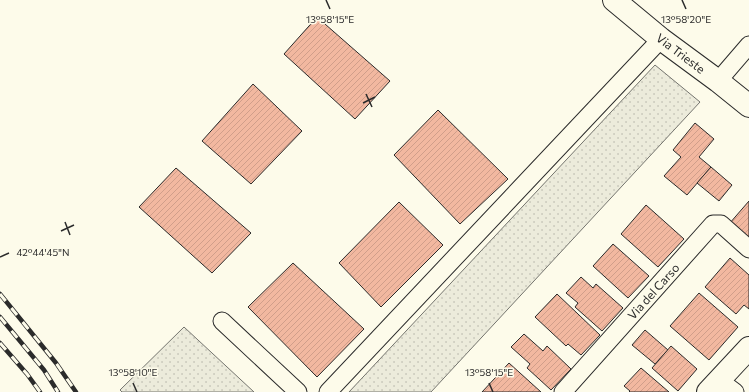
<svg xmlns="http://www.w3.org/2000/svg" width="749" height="392" font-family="Commissioner,sans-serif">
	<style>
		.park { fill: url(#park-dots); stroke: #74746e }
		.building { fill: url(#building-hatch); stroke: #2b2b2b }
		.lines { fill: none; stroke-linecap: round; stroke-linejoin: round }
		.minor-casing { stroke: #2b2b2b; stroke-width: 19 }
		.tertiary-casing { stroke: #2b2b2b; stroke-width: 24 }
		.minor { stroke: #fdfbea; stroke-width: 17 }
		.tertiary { stroke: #fdfbea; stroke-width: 22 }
		.rail-casing { stroke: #2b2b2b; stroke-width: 4.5 }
		.rail { stroke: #fdfbea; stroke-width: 3; stroke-dasharray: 9; stroke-linecap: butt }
		.ticks { fill: none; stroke: #2b2b2b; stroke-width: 1.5 }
		.labels { text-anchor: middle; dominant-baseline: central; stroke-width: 3; stroke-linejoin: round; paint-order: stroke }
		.street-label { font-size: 12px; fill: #2b2b2b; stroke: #fdfbea }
		.ticks-label { font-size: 10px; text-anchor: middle; fill: #2b2b2b; stroke: #fdfbea; stroke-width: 3; stroke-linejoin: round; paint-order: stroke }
	</style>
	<defs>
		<pattern id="park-dots" width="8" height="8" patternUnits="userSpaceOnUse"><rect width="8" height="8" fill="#ecebdb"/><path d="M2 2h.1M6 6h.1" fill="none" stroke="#cbcabc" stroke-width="1.8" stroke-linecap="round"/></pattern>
		<pattern id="building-hatch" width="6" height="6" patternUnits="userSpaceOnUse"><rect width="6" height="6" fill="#f2b8a0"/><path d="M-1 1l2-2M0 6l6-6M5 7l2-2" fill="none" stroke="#d09e8a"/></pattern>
	</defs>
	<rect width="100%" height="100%" fill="#fdfbea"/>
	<g class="park">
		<path d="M655,65L700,102L431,392H349Z"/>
		<path d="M184,327L254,392H122L120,390Z"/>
	</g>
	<g class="building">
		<path d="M317,17L390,81L355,119L284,54Z"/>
		<path d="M253,84L302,131L251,184L202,141Z"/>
		<path d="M438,110L508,179L460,224L394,155Z"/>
		<path d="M695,123L714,139L699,157L711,167L687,195L664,176L681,157L673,150Z"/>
		<path d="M711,167L732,185L719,201L697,183Z"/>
		<path d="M176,168L251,233L212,273L139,207Z"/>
		<path d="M749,201V242L729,224Z"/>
		<path d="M399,202L443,245L381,307L339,263Z"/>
		<path d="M646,205L684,239L658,267L621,234Z"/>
		<path d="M613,244L649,276L628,298L593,266Z"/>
		<path d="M730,258L749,275V309L744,305L736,314L705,287Z"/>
		<path d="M293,263L364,329L317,377L248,307Z"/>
		<path d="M581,277L593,288L596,284L623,308L602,331L575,307L578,303L566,293Z"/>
		<path d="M699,293L738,327L709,360L670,326Z"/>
		<path d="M557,294L600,335L581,355L568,344L566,346L535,317Z"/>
		<path d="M645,330L668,350L655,364L632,345Z"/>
		<path d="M524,334L543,351L547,346L571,369L551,390L527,368L530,364L511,347Z"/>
		<path d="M671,346L697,369L678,391L652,368Z"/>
		<path d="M509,363L541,392H482Z"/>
		<path d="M641,368L669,392H629L630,391L624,386Z"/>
	</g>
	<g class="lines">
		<defs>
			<g id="minor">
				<path d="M718,81L749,45"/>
				<path d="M222,321L298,392"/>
				<path d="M719,380L735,392"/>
				<path d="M328,392L661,39"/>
				<path d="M563,392L713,224H721L749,249"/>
			</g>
			<g id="tertiary">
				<path d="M614,0L661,39L718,81L749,106"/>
				<path d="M708,392L749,348"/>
			</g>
		</defs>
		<use href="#minor" class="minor-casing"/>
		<use href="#tertiary" class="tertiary-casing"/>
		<use href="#minor" class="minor"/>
		<use href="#tertiary" class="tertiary"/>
		<defs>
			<g id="rail">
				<path d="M0,294L56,363L76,392"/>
				<path d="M0,317L44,370L58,392"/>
				<path d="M0,343L27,374L40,392"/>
			</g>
		</defs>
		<use href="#rail" class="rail-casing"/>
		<use href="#rail" class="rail"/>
	</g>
	<path class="ticks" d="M326,0L330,9M682,0L686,9M366,94L372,107M363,103L375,97M65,222L70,235M61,231L74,225M0,257L9,253M133,383L137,392M489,383L493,392"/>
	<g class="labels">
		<g class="street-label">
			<text transform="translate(681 53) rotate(37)">Via Trieste</text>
			<text transform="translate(653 291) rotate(-48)">Via del Carso</text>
		</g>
	</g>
	<g class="ticks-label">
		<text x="330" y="23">13°58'15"E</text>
		<text x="686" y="23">13°58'20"E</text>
		<text x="43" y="256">42°44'45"N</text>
		<text x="133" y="376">13°58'10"E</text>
		<text x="489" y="376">13°58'15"E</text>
	</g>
</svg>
